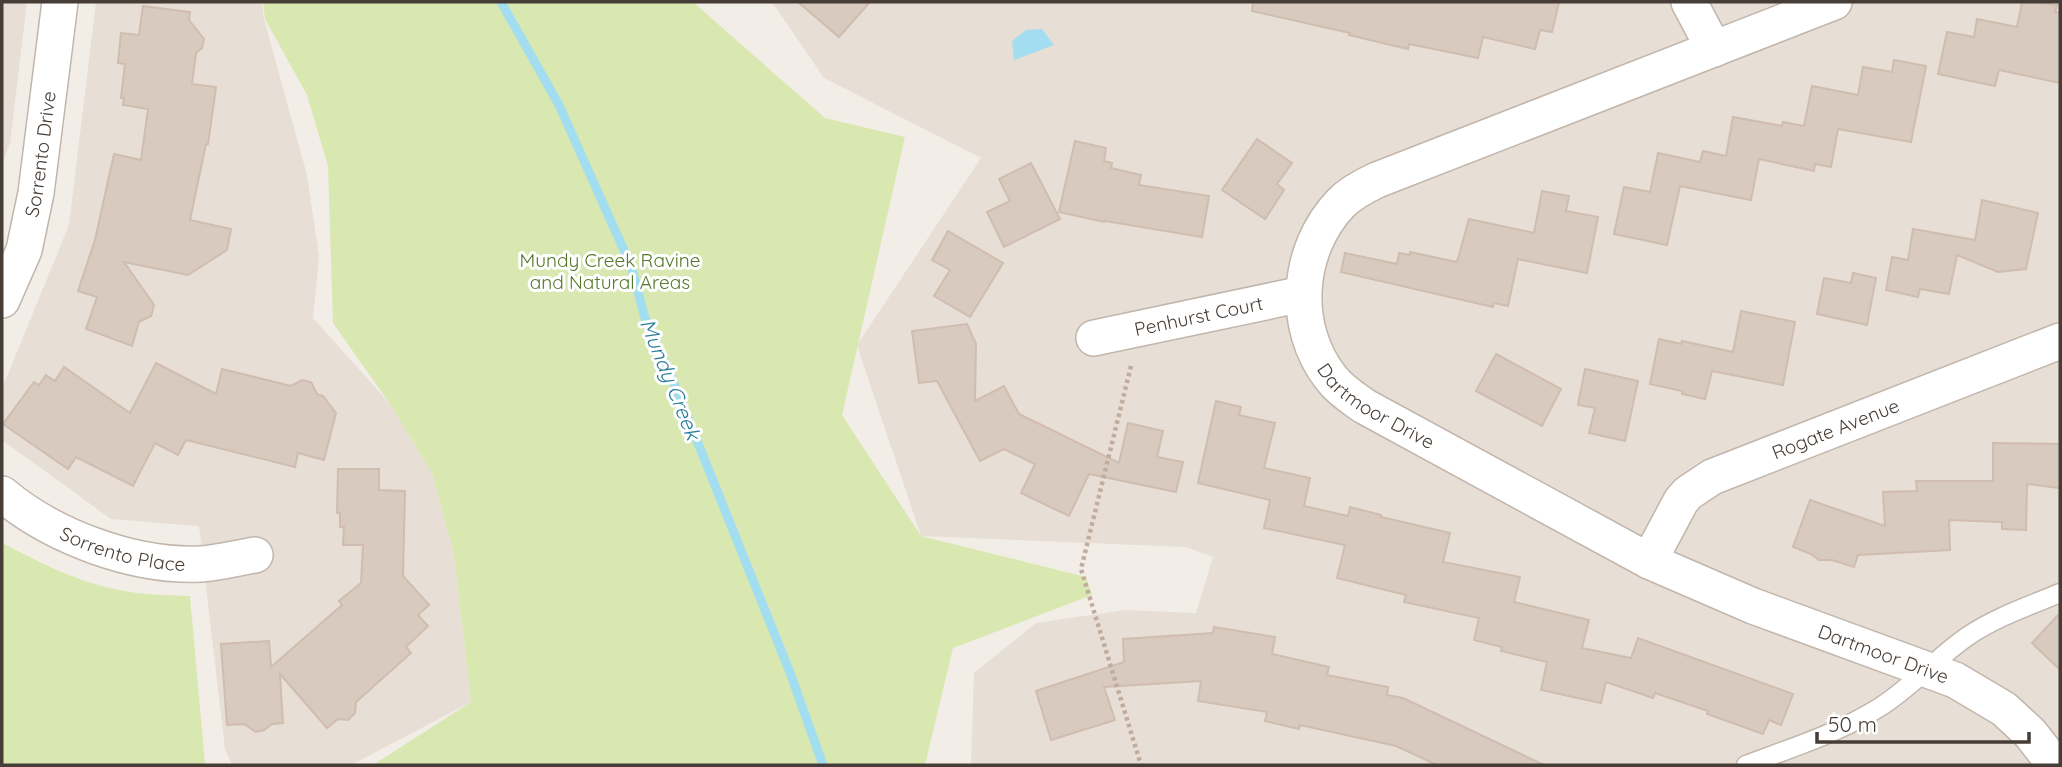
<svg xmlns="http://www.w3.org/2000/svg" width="2062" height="767" font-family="Quicksand,sans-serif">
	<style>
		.residential { fill: #e7ded5 }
		.green { fill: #d8e8b0 }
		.water { fill: #a3def0 }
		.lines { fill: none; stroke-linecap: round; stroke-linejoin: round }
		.stream { stroke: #a3def0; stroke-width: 9 }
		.building { fill: #d8cabf; stroke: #d0bdaf; stroke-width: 2 }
		.service-casing { stroke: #c2b6ac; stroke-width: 21 }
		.minor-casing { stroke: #c2b6ac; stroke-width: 38 }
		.path { stroke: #c1ac9b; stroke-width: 4.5; stroke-dasharray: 3.5 3.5; stroke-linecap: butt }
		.service { stroke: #fff; stroke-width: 18 }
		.minor { stroke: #fff; stroke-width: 35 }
		.labels { text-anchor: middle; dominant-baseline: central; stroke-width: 6; stroke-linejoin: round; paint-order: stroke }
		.street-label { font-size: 19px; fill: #463d36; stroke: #fff }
		.park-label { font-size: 19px; fill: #557829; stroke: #fff }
		.water-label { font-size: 21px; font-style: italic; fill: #2a7f9a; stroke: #fff }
	</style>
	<rect width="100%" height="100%" fill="#f3ede7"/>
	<g class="residential">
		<path d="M2,2H27L10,143L2,165Z"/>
		<path d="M96,2H262L264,19L307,175L319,256L313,318L390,404L432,473L454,554L471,702L351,765H232L225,749L199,526L111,519L2,440V383L6,379L69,225Z"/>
		<path d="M772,2H2060V765H971L974,673L1036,623L1125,610L1196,613L1213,557L1186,547L921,536L857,345L981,158L824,78Z"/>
	</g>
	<g class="green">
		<path d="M263,2H693L825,118L905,137L842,415L921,536L1086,577L1092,595L953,648L925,765H373L471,702L454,554L432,473L390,404L333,323L328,166L307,95L265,19Z"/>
		<path d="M2,543C39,562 77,582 119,590C143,595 166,595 190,596L205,765H2Z"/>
	</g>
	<path class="water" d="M1042,29L1054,45L1014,60L1012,41L1026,30Z"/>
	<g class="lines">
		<path class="stream" d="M501,2L559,105L631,266L645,318L671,376L789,670L823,765"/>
	</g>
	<g class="building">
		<path d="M798,2H870L839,37Z"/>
		<path d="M1253,2H1559L1552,32L1540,30L1535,49L1483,37L1478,58L1409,44L1408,49L1349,35L1350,33L1252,11Z"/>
		<path d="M2022,2H2038L2057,5L2055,12L2060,13V83L1999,70L1995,86L1938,74L1947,32L1974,37L1977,19L2017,27Z"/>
		<path d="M143,6L190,12L189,20L204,39L202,48L196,53L192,84L216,87L208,144H206L190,220L231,229L227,250L188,275L124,262L154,305L151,316L139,322L132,346L86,329L97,297L78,291L95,240L114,154L141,160L148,109L123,105L124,98H121L125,64L118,63L121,33L139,35Z"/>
		<path d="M1894,60L1926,66L1911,142L1838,129L1831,167L1815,164L1814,171L1759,159L1751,200L1680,186L1667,245L1614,234L1624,187L1650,192L1658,153L1700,162L1703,151L1726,156L1733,117L1782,126L1783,122L1804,126L1812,86L1858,95L1863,67L1892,72Z"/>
		<path d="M1257,139L1292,163L1277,184L1284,190L1265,219L1222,190Z"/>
		<path d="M1075,141L1106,148L1104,161L1112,163L1111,168L1141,175L1139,185L1209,196L1202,237L1105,221L1104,222L1059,212Z"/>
		<path d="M1031,163L1060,219L1004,247L987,212L1010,201L999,179Z"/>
		<path d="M1542,191L1569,196L1566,211L1598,217L1587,273L1518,259L1508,306L1494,303L1493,307L1341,272L1345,253L1397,264L1399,253L1410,255V252L1457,262L1469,219L1534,233Z"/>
		<path d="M1982,200L2038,213L2026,269L1998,272L1957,255L1949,294L1920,289L1918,297L1886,290L1892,257L1908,260L1913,229L1975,240Z"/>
		<path d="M948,231L1003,263L970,317L934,296L950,270L932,260Z"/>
		<path d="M1853,273L1876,278L1867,325L1817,314L1824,278L1851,283Z"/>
		<path d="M1741,311L1795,322L1783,385L1712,371L1705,399L1682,394V391L1650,384L1659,339L1681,344L1682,341L1733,352Z"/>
		<path d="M967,324L976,344L975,401L1004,386L1019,414L1119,463L1128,423L1163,431L1157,457L1183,462L1176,492L1089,474L1069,516L1021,493L1035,464L1004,449L980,461L937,381L919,383L912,331Z"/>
		<path d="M1496,354L1561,389L1542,426L1476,391Z"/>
		<path d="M156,363L216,394L222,369L291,386L302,380L311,382L317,394L323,396L336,413L324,460L298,453L295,467L186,440L178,455L155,443L133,486L76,457L68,469L3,424L34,382L39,385L46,375L55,381L64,367L130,413Z"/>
		<path d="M1585,369L1638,381L1625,441L1589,433L1595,408L1578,405Z"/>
		<path d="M1216,401L1241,407L1239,415L1275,423L1264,468L1310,478L1304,506L1348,516L1350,507L1381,515V517L1450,533L1443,562L1520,577L1514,602L1589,620L1582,648L1631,658L1638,638L1793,694L1781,725L1769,720L1763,734L1707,714L1708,711L1655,693L1653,698L1606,682L1601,703L1541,690L1547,662L1501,651L1502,647L1474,640L1479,618L1404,602L1406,595L1337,578L1345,545L1264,528L1270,500L1198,483Z"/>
		<path d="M1993,443L2060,444V488L2027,484L2026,530L2002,529V522L1949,520L1950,550L1858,555L1854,567L1832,560H1819L1811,554L1793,547L1810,500L1885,526L1883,492L1917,491L1916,481H1993Z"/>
		<path d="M338,469H379V490L405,491L403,576L429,605L418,615L428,626L406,647L411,653L356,702L355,713L348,720L338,719L327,728L280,674L283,723L272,724L264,730L256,732L244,724L227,725L221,644L269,641L271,667L342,605L339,601L361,583L363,545H343L344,527H340V513H337Z"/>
		<path d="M2060,613V670L2032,643Z"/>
		<path d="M1214,627L1275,637L1272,654L1329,667L1327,675L1388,687L1387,695L1403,698L1544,765H1437L1396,746L1300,725L1299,729L1265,721L1267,712L1198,701L1201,681L1104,687L1115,720L1051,740L1036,691L1124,662L1123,639L1213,633Z"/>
	</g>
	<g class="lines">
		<defs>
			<path id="service" d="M1746,765C1791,748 1839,733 1880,707C1912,687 1936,658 1968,636C1996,617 2029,606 2060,593"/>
			<g id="minor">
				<path d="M1689,2L1714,49"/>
				<path id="s1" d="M1834,2L1377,180C1364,186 1351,193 1341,203C1296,250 1291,327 1331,378C1340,390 1353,398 1364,406L1649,561L1753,606L1955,680L2004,709L2030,733L2055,765"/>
				<path id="s2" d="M2,300L24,250L36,193L60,2"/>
				<path id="s3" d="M1094,338L1303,294"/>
				<path id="s4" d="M2,494C53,537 134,567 201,564C219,563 237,558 255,555"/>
				<path id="s5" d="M1649,561L1681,501L1688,493L1712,477L2060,341"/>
			</g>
		</defs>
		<use href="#service" class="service-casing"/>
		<use href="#minor" class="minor-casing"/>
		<path class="path" d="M1131,366L1081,569L1141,765"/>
		<use href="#service" class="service"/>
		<use href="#minor" class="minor"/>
	</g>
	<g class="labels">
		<g class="street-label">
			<text stroke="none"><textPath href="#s2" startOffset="152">Sorrento Drive</textPath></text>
			<text stroke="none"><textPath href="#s3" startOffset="107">Penhurst Court</textPath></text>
			<text stroke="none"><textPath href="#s1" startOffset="777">Dartmoor Drive</textPath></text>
			<text stroke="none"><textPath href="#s5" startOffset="240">Rogate Avenue</textPath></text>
			<text stroke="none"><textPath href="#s4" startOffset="135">Sorrento Place</textPath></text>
			<text stroke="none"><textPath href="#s1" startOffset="1344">Dartmoor Drive</textPath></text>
		</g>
		<g class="park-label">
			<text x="610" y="260">Mundy Creek Ravine<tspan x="610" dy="22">and Natural Areas</tspan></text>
		</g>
		<g class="water-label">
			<text transform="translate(671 379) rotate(68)">Mundy Creek</text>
		</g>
	</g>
	<rect width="2062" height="767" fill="none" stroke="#463d36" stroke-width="7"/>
	<path d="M1817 732v10h212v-10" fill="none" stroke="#463d36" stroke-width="3.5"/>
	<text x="1828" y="732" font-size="21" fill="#463d36" stroke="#ffffff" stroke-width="5" paint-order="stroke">50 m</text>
</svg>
